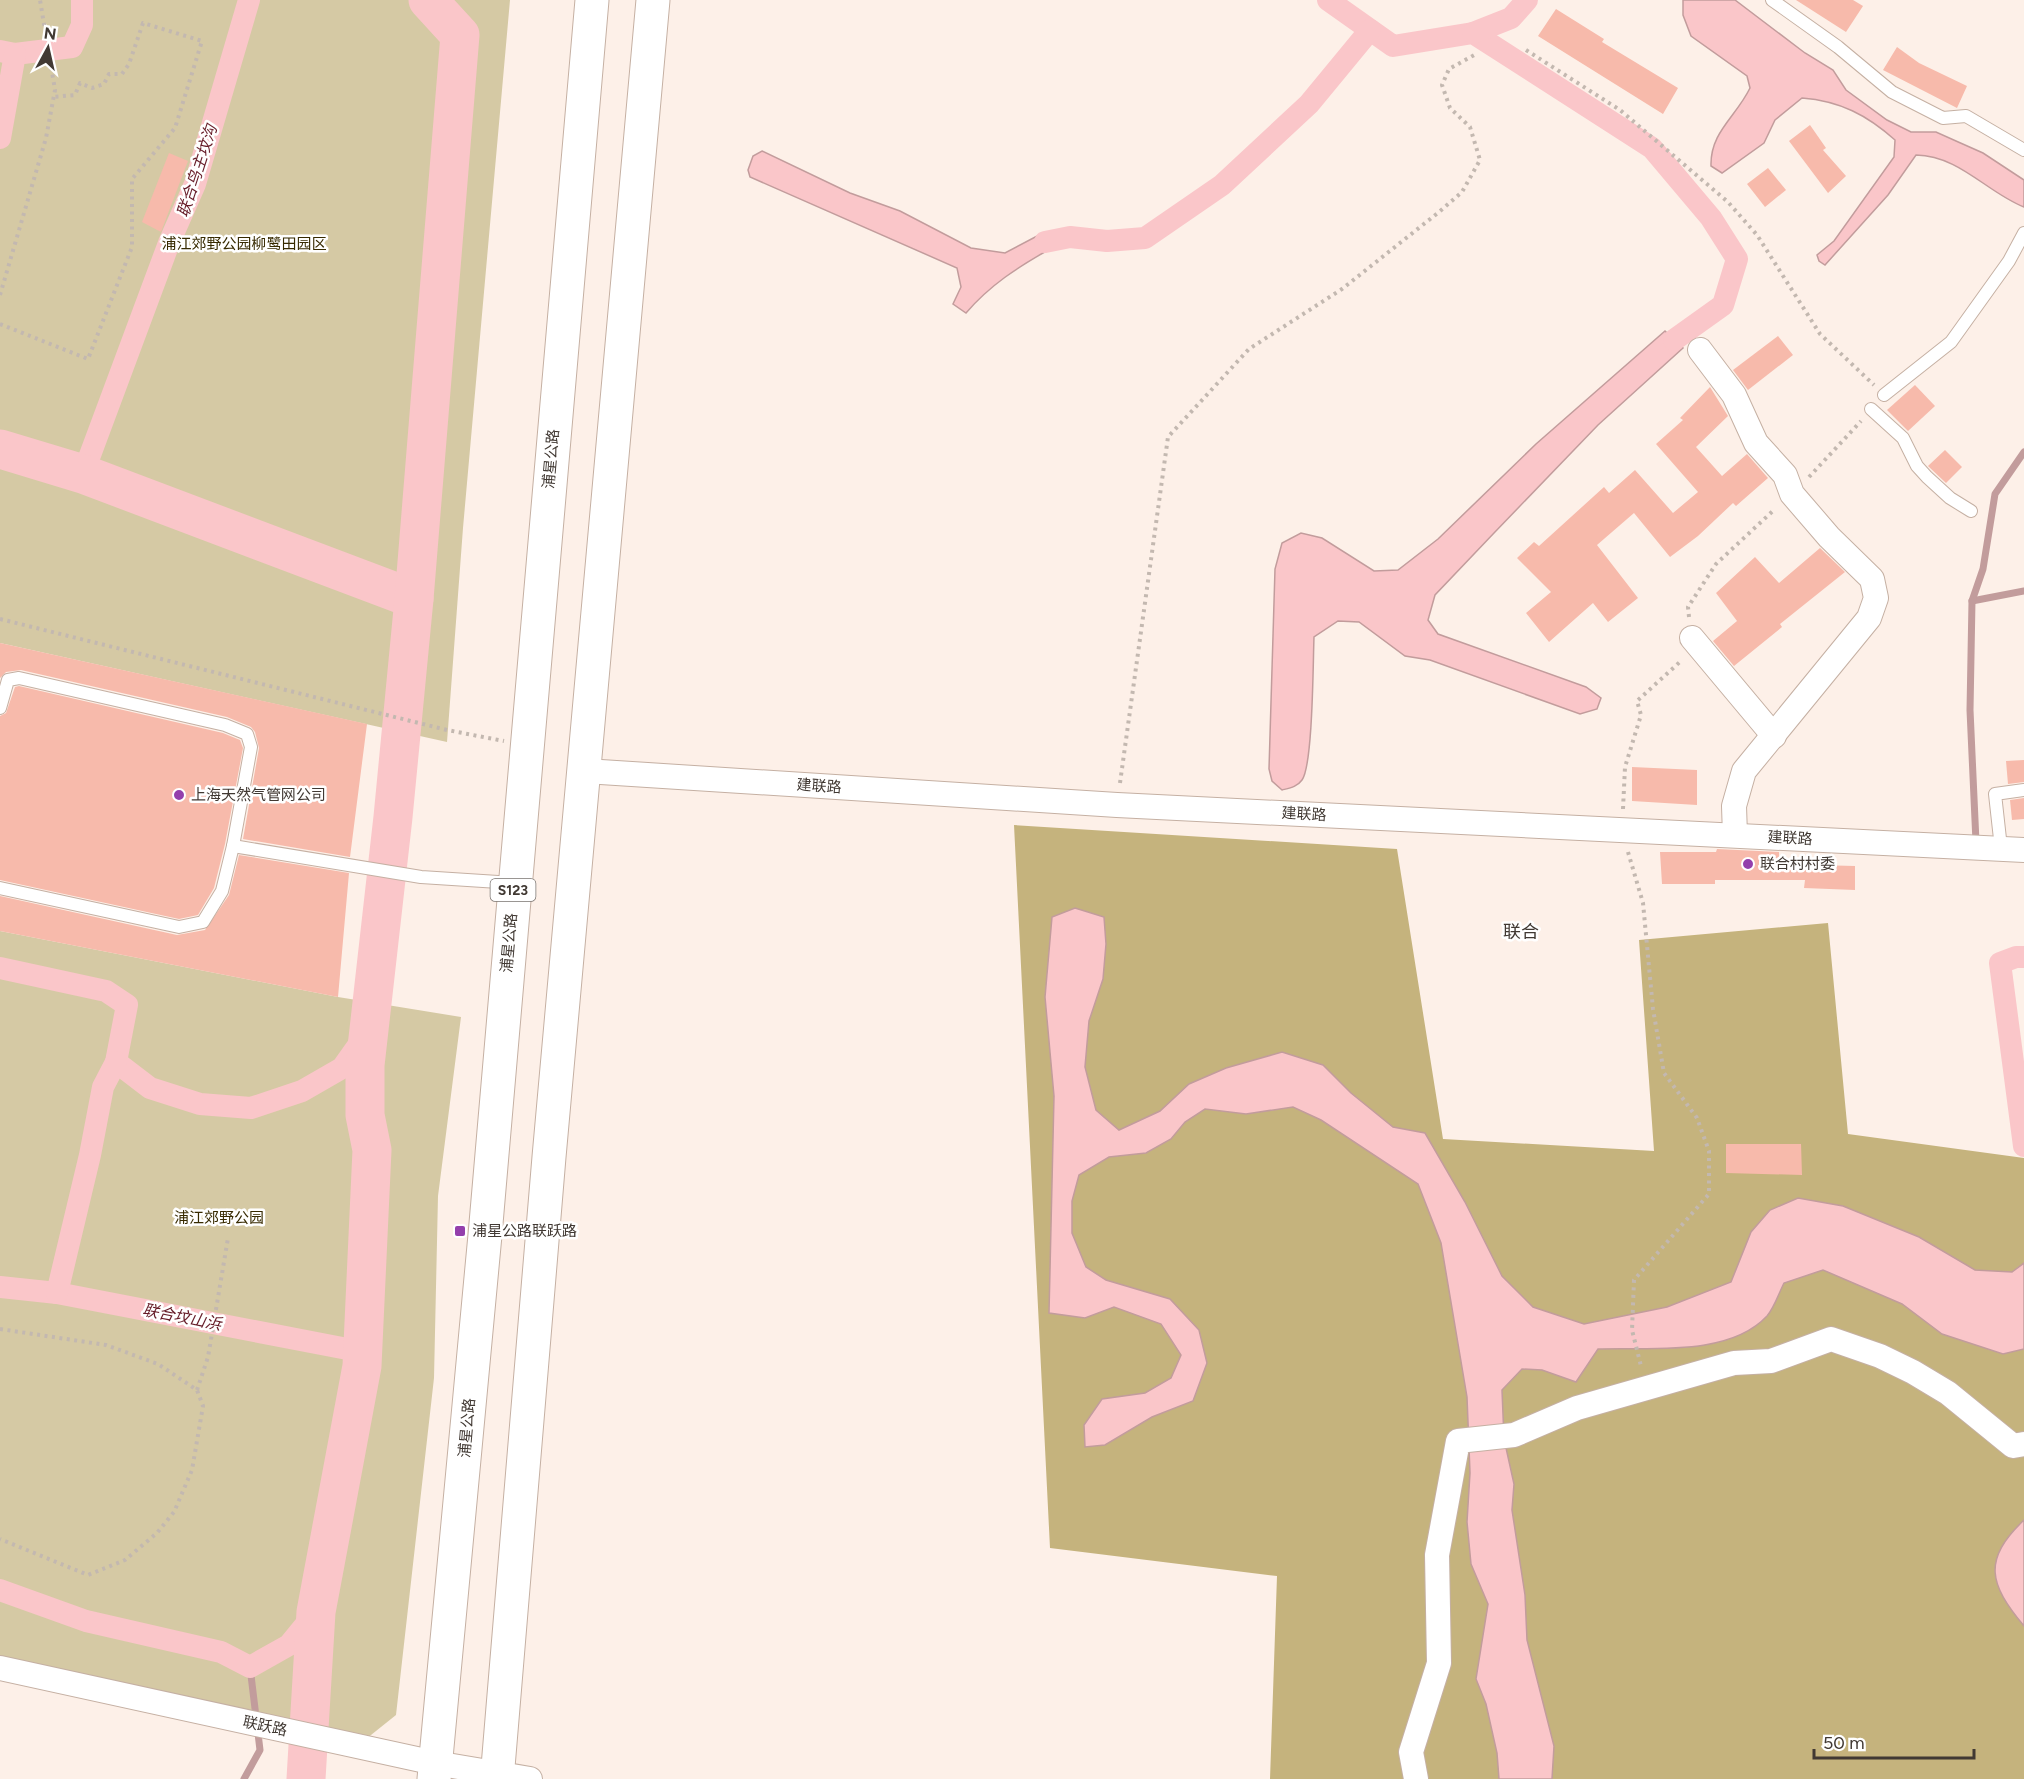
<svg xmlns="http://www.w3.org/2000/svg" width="2024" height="1779" font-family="Figtree,'Noto Sans SC',sans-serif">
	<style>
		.green { fill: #d5c9a4 }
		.forest { fill: #c5b37d }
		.water { fill: #fac6c9; stroke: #c29c9c; stroke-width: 1.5 }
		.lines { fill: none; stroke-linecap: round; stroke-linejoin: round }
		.stream { stroke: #c29c9c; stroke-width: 7 }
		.canal { stroke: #fac6c9; stroke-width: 22 }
		.river { stroke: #fac6c9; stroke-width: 39 }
		.building { fill: #f7baab }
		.lane-casing { stroke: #c5b0a3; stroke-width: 14 }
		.street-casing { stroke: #c5b0a3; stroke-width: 26 }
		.primary-casing { stroke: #c5b0a3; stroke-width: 35 }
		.path { stroke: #c3b8b0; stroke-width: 4; stroke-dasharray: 3 4.5; stroke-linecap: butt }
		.lane { stroke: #fff; stroke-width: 12 }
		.street { stroke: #fff; stroke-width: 24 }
		.primary { stroke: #fff; stroke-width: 33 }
		.poi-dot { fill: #943fac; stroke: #fff; stroke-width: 2 }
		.labels { text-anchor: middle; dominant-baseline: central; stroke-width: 5; stroke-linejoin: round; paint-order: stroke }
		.shield { fill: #fff; stroke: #7a7470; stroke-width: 1.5 }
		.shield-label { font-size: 14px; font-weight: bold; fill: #413933 }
		.park-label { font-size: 15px; fill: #372a00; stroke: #fff }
		.street-label { font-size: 15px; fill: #413933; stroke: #fff }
		.poi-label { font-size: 15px; fill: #413933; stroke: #fff; text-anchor: start }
		.water-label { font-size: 16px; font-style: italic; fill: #661c28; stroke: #fff }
		.quarter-label { font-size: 18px; fill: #413933; stroke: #fff }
	</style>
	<rect width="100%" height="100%" fill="#fdf0e8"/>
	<g class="green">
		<path d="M0,0H510L463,528L447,742L0,643Z"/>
		<path d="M0,931L338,997L461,1017L438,1196L434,1378L396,1715L366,1739L0,1659Z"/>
	</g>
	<path class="forest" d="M1014,825L1397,849L1443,1139L1654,1151L1639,940L1828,923L1848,1134L2024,1158V1779H1270L1277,1576L1050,1548Z"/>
	<g class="water">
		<path d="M1683,0H1735L1805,53L1833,70L1846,90L1887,120L1911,132H1936L1956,141L1983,153L2024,180V207C1986,192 1960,156 1916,155L1888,195L1825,265L1819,261L1817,255L1834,241L1894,157L1895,140C1867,115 1840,101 1802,98L1775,120L1764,143L1722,173L1711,166C1710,132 1736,117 1750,88L1747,76L1691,36L1683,15Z"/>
		<path d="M762,151L850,193L900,211L971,248L1005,253L1039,235L1050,249C1018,267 990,285 966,313L953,304L961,287L957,268L750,177L748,170L753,156Z"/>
		<path d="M1665,331L1683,348L1598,425L1494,533L1435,595L1428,620L1438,634L1586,687L1601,698L1597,709L1580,714L1430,660L1405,656L1359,622L1338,621L1314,637C1313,661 1313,765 1302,780C1297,787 1290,788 1282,790L1272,781L1269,769L1275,569L1282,543L1301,533L1322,538L1374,571L1398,570L1438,539L1536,444Z"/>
		<path d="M1075,908L1104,917L1106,944L1103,979L1089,1021L1085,1067L1096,1110L1119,1130L1160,1111L1189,1084L1226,1068L1282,1052L1323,1065L1351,1093L1393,1127L1425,1133L1465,1202L1502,1276L1533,1307L1584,1324L1667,1307L1731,1282L1751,1232L1770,1210L1798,1198L1843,1206L1919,1237L1975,1270L2012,1272L2024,1263V1349L2003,1354L1942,1334L1902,1304L1823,1270L1784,1283C1779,1293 1774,1308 1767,1316C1729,1357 1649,1347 1598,1349L1576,1382L1542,1370L1522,1369L1502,1390L1504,1439L1514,1484L1512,1510L1525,1595L1527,1640L1554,1746L1552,1779H1499L1497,1753L1486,1704L1476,1679L1488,1604L1471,1564L1467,1522L1470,1473L1467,1397L1441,1243L1418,1184L1321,1120L1293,1107L1246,1114L1205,1109L1185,1122L1171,1139L1146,1153L1109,1157L1079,1175L1072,1201V1233L1086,1267L1106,1280L1170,1299L1199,1330L1207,1363L1193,1401L1152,1417L1105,1445L1085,1447L1084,1425L1102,1399L1145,1393L1171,1378L1181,1355L1161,1324L1114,1307L1085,1318L1049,1313L1054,1096L1045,997L1052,917Z"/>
		<path d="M2024,1520V1626C1989,1584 1982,1560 2024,1520Z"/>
	</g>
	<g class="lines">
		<g class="stream">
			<path d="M1972,601L2024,591"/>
			<path d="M1976,842L1970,710L1972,601L1983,569L1995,494L2024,452"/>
			<path d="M244,1779L260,1750L250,1667"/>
		</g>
		<g class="canal">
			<path d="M1328,0L1393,46L1473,33L1652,148L1711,218L1737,259L1723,305L1674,340"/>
			<path d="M1473,33L1511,18L1527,0"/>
			<path d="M0,51L15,54L72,47L82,25V0"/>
			<path d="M0,138L15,54"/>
			<path d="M1045,242L1070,237L1107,241L1145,238L1222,185L1309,104L1370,30"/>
			<path d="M0,451L1,449"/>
			<path d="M83,474L169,243L195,184L249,0"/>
			<path d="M2024,957H2016L2000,963L2024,1146"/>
			<path d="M0,968L106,991L127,1005L116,1062L150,1088L200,1104L251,1108L302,1091L342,1068L369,1030"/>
			<path d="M0,1287L57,1293L363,1352"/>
			<path d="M57,1293L90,1155L103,1087L116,1062"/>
			<path d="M0,1590L86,1621L221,1652L250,1667L289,1645L316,1612"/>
		</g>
		<g class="river">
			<path d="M0,449L83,474L414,599"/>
			<path d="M306,1779L316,1612L362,1366L372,1150L365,1115V1065L393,817L414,599L460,35L428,0"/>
		</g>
	</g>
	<g class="building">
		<path d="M1796,0H1853L1863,6L1846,32Z"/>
		<path d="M1556,9L1604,39L1602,42L1678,88L1663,114L1538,36Z"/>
		<path d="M1897,47L1919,63L1967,86L1957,108L1883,70Z"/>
		<path d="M1810,125L1826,148L1823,150L1846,176L1828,193L1789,141Z"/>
		<path d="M169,153L188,161L161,232L142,222Z"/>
		<path d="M1768,168L1786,190L1765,207L1747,184Z"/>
		<path d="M1778,336L1793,355L1748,390L1733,370Z"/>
		<path d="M1915,385L1935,406L1908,431L1887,410Z"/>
		<path d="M1710,387L1728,416L1696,447L1722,476L1747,454L1768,478L1736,506L1733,503L1698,536L1670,557L1634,513L1597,545L1638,598L1608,622L1593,603L1549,642L1526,613L1551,592L1517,558L1534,542L1539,546L1604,487L1609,493L1635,470L1673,513L1698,492L1656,444L1683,420L1680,418Z"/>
		<path d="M1945,450L1962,467L1946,483L1928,466Z"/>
		<path d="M1820,548L1845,572L1780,624L1782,627L1734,666L1713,641L1737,621L1716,593L1755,557L1779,583Z"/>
		<path d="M0,643L367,724L350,857L243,839L259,748L255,732L251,727L227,717L21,670L6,672L0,678Z"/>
		<path d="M19,686L223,733L240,740L243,748L225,844L214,888L198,915L179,919L0,880V716L6,713L15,687Z"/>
		<path d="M2024,760V782L2008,784L2006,761Z"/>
		<path d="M1632,767L1697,770V805L1632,801Z"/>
		<path d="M2024,798V819L2012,820L2010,800Z"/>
		<path d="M1717,849L1779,852V864L1855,866V890L1804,888L1805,880H1715V884H1662L1660,852H1716Z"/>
		<path d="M239,855L349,873L338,997L0,931V896L177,935L205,930L229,895Z"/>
		<path d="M1726,1144H1801L1802,1175L1726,1173Z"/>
	</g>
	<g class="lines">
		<defs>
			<g id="lane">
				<path d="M1772,0L1838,47L1892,92L1943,118L1966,116L2024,150"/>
				<path d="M1884,395L1951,342L2009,261L2024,233"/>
				<path d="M1871,409L1903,438L1917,466L1927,477L1950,498L1971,511"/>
				<path d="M0,708L8,680L19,678L225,725L247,734L251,747L233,846L222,891L203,922L179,927L0,888"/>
				<path d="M233,846L421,877L514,883"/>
				<path d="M2001,848L1995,794L2024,790"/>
			</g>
			<g id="street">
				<path d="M1700,350L1734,395L1756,443L1785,475L1792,494L1829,537L1872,579L1876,598L1869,618L1744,771L1734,806L1735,835"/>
				<path d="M1692,638L1774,736"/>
				<path d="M585,771L1117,805L2024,850"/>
				<path d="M0,1668L435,1763L530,1779"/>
				<path d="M1416,1779L1411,1752L1439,1663L1437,1555L1458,1441L1514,1435L1577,1408L1734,1363L1771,1361L1831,1339L1880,1356L1913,1372L1948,1393L2013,1446L2024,1444"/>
			</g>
			<g id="primary">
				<path d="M434,1779L485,1235L592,0"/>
				<path d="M497,1779L549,1157L653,0"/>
			</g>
		</defs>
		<use href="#lane" class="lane-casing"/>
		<use href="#street" class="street-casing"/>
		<use href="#primary" class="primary-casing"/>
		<g class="path">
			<path d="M1526,50L1620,110L1728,202L1757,235L1820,334L1874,385"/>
			<path d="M0,295L46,138L55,90L40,0"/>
			<path d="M0,324L88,359L132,247V179L175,128L202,41L143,23L129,64L122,74H109L104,84L92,88L80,83L75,95L53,97"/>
			<path d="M1809,477L1861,421"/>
			<path d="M1689,617L1688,607L1716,564L1775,509"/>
			<path d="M0,619L447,730L504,741"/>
			<path d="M1120,783L1168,437L1249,349L1342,289L1439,212L1462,192L1480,160L1470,127L1450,108L1442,85L1449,69L1476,54"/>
			<path d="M1623,809L1625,767L1641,715L1637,701L1682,660"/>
			<path d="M1628,852L1643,903L1653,1009L1664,1073L1697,1118L1709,1151V1194L1634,1280L1632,1330L1641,1366"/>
			<path d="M0,1329L106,1345L158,1364L197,1390L203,1406L192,1470L174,1512L157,1533L125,1560L88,1575L0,1539"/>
			<path d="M197,1390L208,1357L228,1238"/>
		</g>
		<use href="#lane" class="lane"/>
		<use href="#street" class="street"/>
		<use href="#primary" class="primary"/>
	</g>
	<g class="poi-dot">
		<circle cx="179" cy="795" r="6"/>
		<circle cx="1748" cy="864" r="6"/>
		<rect x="454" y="1225" width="12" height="12" rx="3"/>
	</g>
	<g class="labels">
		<rect class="shield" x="490.5" y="879" width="45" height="22" rx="4.5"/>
		<g class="shield-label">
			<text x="513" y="890">S123</text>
		</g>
		<g class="park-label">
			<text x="244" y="244">浦江郊野公园柳鹭田园区</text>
			<text x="219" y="1218">浦江郊野公园</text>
		</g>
		<g class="street-label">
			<text transform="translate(551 459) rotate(-85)">浦星公路</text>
			<text transform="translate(819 786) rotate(4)">建联路</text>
			<text transform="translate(1304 814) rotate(3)">建联路</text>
			<text transform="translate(1790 838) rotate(3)">建联路</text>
			<text transform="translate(509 943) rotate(-85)">浦星公路</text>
			<text transform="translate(467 1428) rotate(-85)">浦星公路</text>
			<text transform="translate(265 1726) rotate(12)">联跃路</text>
		</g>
		<g class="poi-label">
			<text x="191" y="795">上海天然气管网公司</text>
			<text x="1760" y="864">联合村村委</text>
			<text x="472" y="1231">浦星公路联跃路</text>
		</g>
		<g class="water-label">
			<text transform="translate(197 171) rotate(-72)">联合鸟主坟沟</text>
			<text transform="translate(182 1317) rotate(11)">联合坟山浜</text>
		</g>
		<g class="quarter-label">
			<text x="1521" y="932">联合</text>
		</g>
	</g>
	<g transform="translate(48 48) rotate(8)" stroke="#ffffff" stroke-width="4.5" paint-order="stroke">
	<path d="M0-4.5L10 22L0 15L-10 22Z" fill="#413933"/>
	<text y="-9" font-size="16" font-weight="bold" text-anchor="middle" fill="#413933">N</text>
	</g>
	<path d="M1814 1749v9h160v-9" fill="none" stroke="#413933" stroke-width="3"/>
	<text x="1823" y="1749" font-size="18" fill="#413933" stroke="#ffffff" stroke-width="4.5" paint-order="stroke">50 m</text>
</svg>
